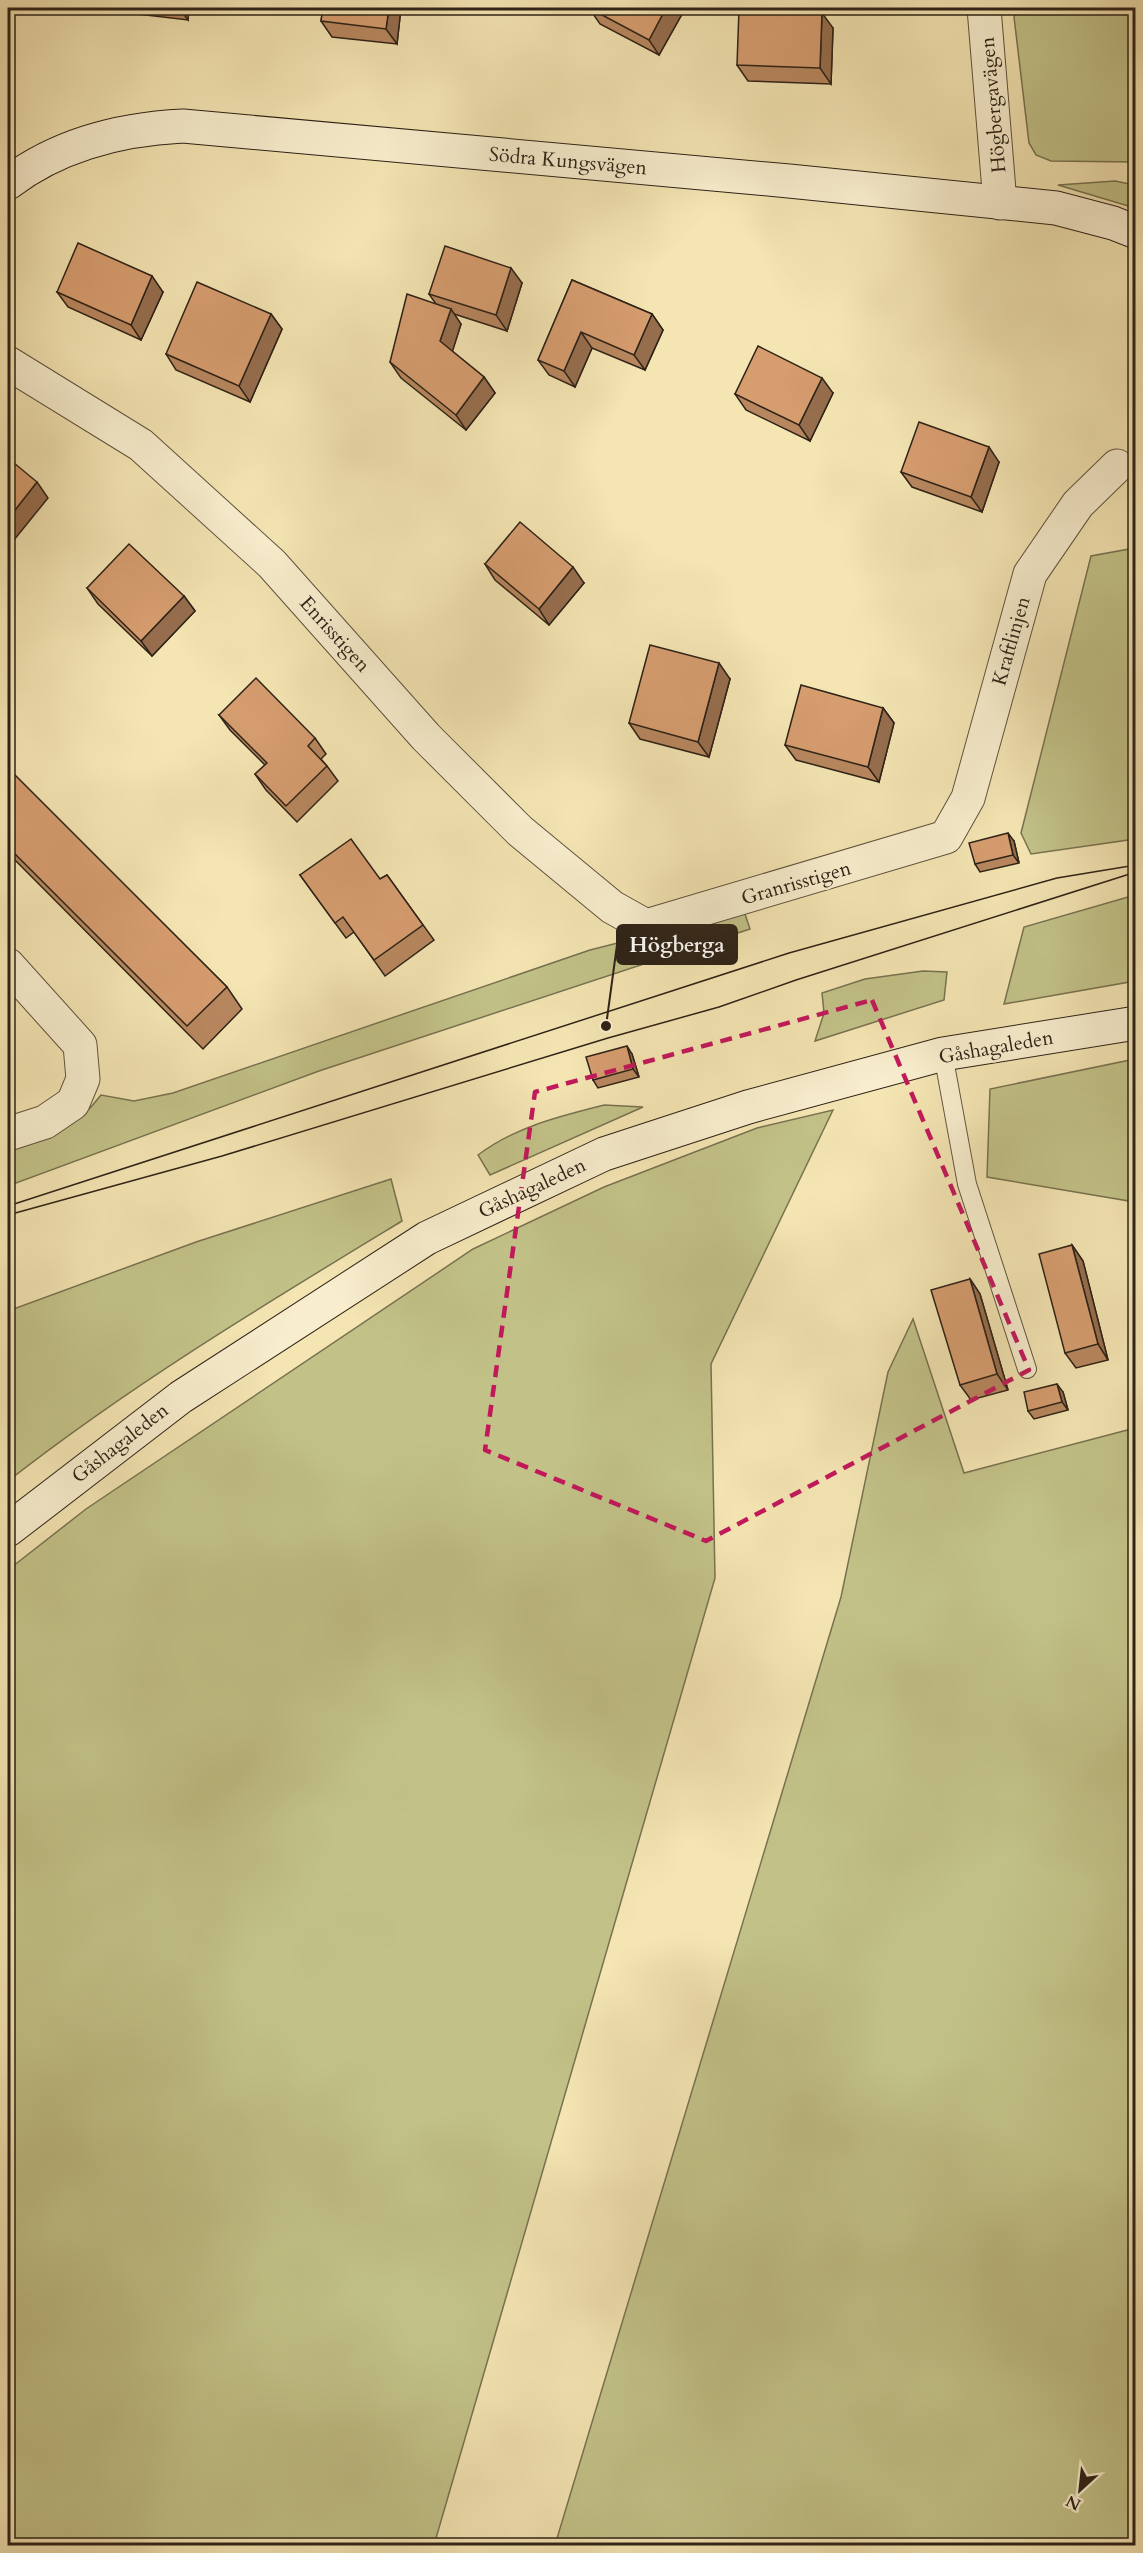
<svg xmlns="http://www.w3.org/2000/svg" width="1143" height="2553" font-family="Cardo,serif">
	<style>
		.green { fill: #c2c288; stroke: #787250; stroke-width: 1.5 }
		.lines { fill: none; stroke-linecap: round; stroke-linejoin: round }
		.lane-casing { stroke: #5f533e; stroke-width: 20 }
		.street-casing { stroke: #5f533e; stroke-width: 35 }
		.secondary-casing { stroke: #2d2217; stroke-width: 35 }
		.lane { stroke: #f8eece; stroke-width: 18 }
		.street { stroke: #f8eece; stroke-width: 33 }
		.secondary { stroke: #f8eece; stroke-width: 33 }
		.tram { stroke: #2d2217; stroke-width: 1.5 }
		.wall { fill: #b8875f; stroke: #2d2217; stroke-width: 1.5 }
		.shaded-wall { fill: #966e4e; stroke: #2d2217; stroke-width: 1.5 }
		.building { fill: #d69d6f; stroke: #2d2217; stroke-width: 1.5 }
		.marked { fill: none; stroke: #c2185b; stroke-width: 4.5; stroke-dasharray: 12 8; stroke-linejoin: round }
		.labels { text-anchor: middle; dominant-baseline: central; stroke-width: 4.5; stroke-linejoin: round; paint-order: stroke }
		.street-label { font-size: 20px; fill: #2d2217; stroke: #f8eece }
		.leader { fill: none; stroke: #2d2217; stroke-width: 2 }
		.callout-dot { fill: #2d2217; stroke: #f8eece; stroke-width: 2 }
		.callout { fill: #2d2217; stroke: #2d2217; stroke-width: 2 }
		.callout-label { font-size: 21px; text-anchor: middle; font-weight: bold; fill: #fff }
	</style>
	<rect width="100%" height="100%" fill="#f4e5b3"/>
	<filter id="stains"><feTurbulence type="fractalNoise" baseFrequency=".00333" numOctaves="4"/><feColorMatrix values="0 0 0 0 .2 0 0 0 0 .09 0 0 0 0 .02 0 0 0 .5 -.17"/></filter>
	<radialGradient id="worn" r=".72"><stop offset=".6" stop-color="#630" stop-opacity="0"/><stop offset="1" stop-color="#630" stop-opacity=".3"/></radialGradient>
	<g class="green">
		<path d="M1019,8H1135V162L1051,161L1036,155L1029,143L1014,17Z"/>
		<path d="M1115,181L1135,185V208L1058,185Z"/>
		<path d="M1135,548V839L1031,854L1021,833L1091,556Z"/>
		<path d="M1135,895V981L1004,1004L1024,927Z"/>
		<path d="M744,911L750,929L319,1071L8,1186V1151C47,1138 75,1130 101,1095L134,1101L173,1093L590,950Z"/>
		<path d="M923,971L947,972L944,1000L815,1041L824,1013L822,993L865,979Z"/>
		<path d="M1135,1059V1202L987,1177L990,1089Z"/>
		<path d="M604,1105L643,1107L490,1175L478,1155C515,1127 560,1116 604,1105Z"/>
		<path d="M833,1110L711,1364L715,1578L434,2545H8V1570L86,1509L473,1249L604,1187L757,1128Z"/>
		<path d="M391,1179L402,1221C267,1303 132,1384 8,1481V1311L196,1242Z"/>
		<path d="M913,1319L964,1473L1135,1428V2545H555L841,1597L888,1372Z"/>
	</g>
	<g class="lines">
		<defs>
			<path id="lane" d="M943,1054L967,1184L1027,1369"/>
			<g id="street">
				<path d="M984,8L1000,203"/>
				<path d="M8,363L141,445L272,564L426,737L520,831L612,907L646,926L946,837L968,798L1030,574L1078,504L1117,466"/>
				<path d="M8,965L80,1045L83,1079L73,1103L45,1122L8,1134"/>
			</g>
			<g id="secondary">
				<path d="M8,183C58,145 121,129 183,126L789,181L1056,208L1113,223L1136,232"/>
				<path d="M8,1530L181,1397L427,1238L604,1154L748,1107L943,1054L1136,1023"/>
			</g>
		</defs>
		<use href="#lane" class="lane-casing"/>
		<use href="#street" class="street-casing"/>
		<use href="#secondary" class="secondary-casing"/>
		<use href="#lane" class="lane"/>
		<use href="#street" class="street"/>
		<use href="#secondary" class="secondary"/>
		<g class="tram">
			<path d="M8,1206L789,953L1057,878L1136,865"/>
			<path d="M8,1215L222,1156L608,1038L719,1007L796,980L1136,872"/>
		</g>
	</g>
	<g class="wall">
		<path d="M125,8H189L188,20L129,13Z"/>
		<path d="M323,8H401L397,44L332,37L321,21Z"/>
		<path d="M589,8H677L682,14L659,55L600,24Z"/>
		<path d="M833,28L831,84L748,81L737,65Z"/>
		<path d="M572,280L652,314L663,330L645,370L592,348L575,387L549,375L538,360Z"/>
		<path d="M522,283L507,331L454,314L461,324L452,351L484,377L495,393L466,430L401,378L390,362L436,304L429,294Z"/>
		<path d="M57,292H163L141,340L68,307Z"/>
		<path d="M271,314L282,329L250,402L176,370L166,354Z"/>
		<path d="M833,393L810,441L746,410L735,394Z"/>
		<path d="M999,462L982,512L912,487L901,472Z"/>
		<path d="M485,564L584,583L549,625L495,580Z"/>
		<path d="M87,588L184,596L195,611L152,656L98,604Z"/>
		<path d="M730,679L709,757L640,739L629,723Z"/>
		<path d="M883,708L894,723L879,782L796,760L785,745Z"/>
		<path d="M219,715L315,738L326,754L321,759L327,766L338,781L297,822L266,790L255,774L265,765L230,730Z"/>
		<path d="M8,770L227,987L242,1009L203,1049L8,853Z"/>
		<path d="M1014,841L1019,863L980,872L975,864Z"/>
		<path d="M300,875L380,879L387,875L434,940L385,976L354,932L346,938Z"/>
		<path d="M632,1054L639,1077L598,1088L593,1080Z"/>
		<path d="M1072,1245L1083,1261L1108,1360L1076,1368L1065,1353Z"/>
		<path d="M970,1279L980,1294L1008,1390L971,1400L960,1385Z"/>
		<path d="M1063,1392L1068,1410L1034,1419L1028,1411Z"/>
	</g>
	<g class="shaded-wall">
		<path d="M179,8H189L188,20Z"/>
		<path d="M389,8H401L397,44L386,29Z"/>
		<path d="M666,8H677L682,14L659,55L649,40Z"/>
		<path d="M822,13L833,28L831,84L820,68Z"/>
		<path d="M511,268L522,283L507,331L496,315Z"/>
		<path d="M152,276L163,292L141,340L131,325Z"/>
		<path d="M451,309L461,324L451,356L440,341Z"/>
		<path d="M271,314L282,329L250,402L239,386Z"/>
		<path d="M652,314L663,330L645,370L634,355Z"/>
		<path d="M581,332L592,348L575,387L564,371Z"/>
		<path d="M484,377L495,393L466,430L456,415Z"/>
		<path d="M822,378L833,393L810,441L799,425Z"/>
		<path d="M989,447L999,462L982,512L971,497Z"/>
		<path d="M37,482L48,498L9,546L8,544V519Z"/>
		<path d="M573,567L584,583L549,625L539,609Z"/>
		<path d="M184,596L195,611L152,656L141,641Z"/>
		<path d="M719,663L730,679L709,757L698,742Z"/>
		<path d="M883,708L894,723L879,782L868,767Z"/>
		<path d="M1008,833L1014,841L1019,863L1013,855Z"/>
		<path d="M627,1046L632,1054L639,1077L633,1069Z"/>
		<path d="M1072,1245L1083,1261L1108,1360L1098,1344Z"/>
		<path d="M970,1279L980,1294L1008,1390L997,1374Z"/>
		<path d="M1057,1384L1063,1392L1068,1410L1062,1402Z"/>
	</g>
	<g class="building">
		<path d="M323,8H389L386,29L321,21Z"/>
		<path d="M589,8H666L649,40Z"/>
		<path d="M739,9L822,13L820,68L737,65Z"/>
		<path d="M78,243L152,276L131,325L57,292Z"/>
		<path d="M445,246L511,268L496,315L429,294Z"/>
		<path d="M572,280L652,314L634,355L581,332L564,371L538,360Z"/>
		<path d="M197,282L271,314L239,386L166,354Z"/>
		<path d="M407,294L451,309L440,341L484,377L456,415L390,362Z"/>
		<path d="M758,346L822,378L799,425L735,394Z"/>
		<path d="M919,422L989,447L971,497L901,472Z"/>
		<path d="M8,458L37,482L8,519Z"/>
		<path d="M520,522L573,567L539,609L485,564Z"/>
		<path d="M129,544L184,596L141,641L87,588Z"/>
		<path d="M650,645L719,663L698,742L629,723Z"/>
		<path d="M256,678L315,738L308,746L327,766L286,806L255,774L267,763L219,715Z"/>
		<path d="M801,685L883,708L868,767L785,745Z"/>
		<path d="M9,769L227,987L187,1026L8,847V770Z"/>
		<path d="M1008,833L1013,855L975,864L969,843Z"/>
		<path d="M351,839L380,879L387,875L423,925L374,960L343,917L335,923L300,875Z"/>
		<path d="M627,1046L633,1069L593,1080L586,1057Z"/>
		<path d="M1072,1245L1098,1344L1065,1353L1039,1254Z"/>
		<path d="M970,1279L997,1374L960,1385L931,1290Z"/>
		<path d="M1057,1384L1062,1402L1028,1411L1024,1392Z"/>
	</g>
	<path class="marked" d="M872,1000L1029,1370L706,1541L485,1450L535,1092Z"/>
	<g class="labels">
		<g class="street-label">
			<text transform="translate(993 105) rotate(-95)">Högbergavägen</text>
			<text transform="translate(568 161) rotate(5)">Södra Kungsvägen</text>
			<text transform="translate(335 634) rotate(48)">Enrisstigen</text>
			<text transform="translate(1011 641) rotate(-74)">Kraftlinjen</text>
			<text transform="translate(796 883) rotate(-16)">Granrisstigen</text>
			<text transform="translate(996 1047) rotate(-10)">Gåshagaleden</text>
			<text transform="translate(532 1188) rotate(-25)">Gåshagaleden</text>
			<text transform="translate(120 1443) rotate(-38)">Gåshagaleden</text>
		</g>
	</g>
	<path class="leader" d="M606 1026L617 945"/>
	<circle class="callout-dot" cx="606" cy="1026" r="6"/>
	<rect class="callout" x="617" y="925" width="120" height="39" rx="6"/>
	<g class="callout-label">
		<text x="677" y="952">Högberga</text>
	</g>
	<rect width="1143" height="2553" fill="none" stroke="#f4e5b3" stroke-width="30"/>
	<rect x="9" y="9" width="1125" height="2535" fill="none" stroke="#2d2217" stroke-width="3"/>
	<rect x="15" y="15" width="1113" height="2523" fill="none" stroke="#2d2217" stroke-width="1.5"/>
	<g transform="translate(1080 2490) rotate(207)" stroke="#f8eece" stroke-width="4.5" paint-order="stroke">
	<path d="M0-4.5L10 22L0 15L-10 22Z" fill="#2d2217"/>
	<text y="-9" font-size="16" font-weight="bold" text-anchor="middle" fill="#2d2217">N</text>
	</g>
	<rect width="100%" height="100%" filter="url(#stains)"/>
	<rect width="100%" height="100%" fill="url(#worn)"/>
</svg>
